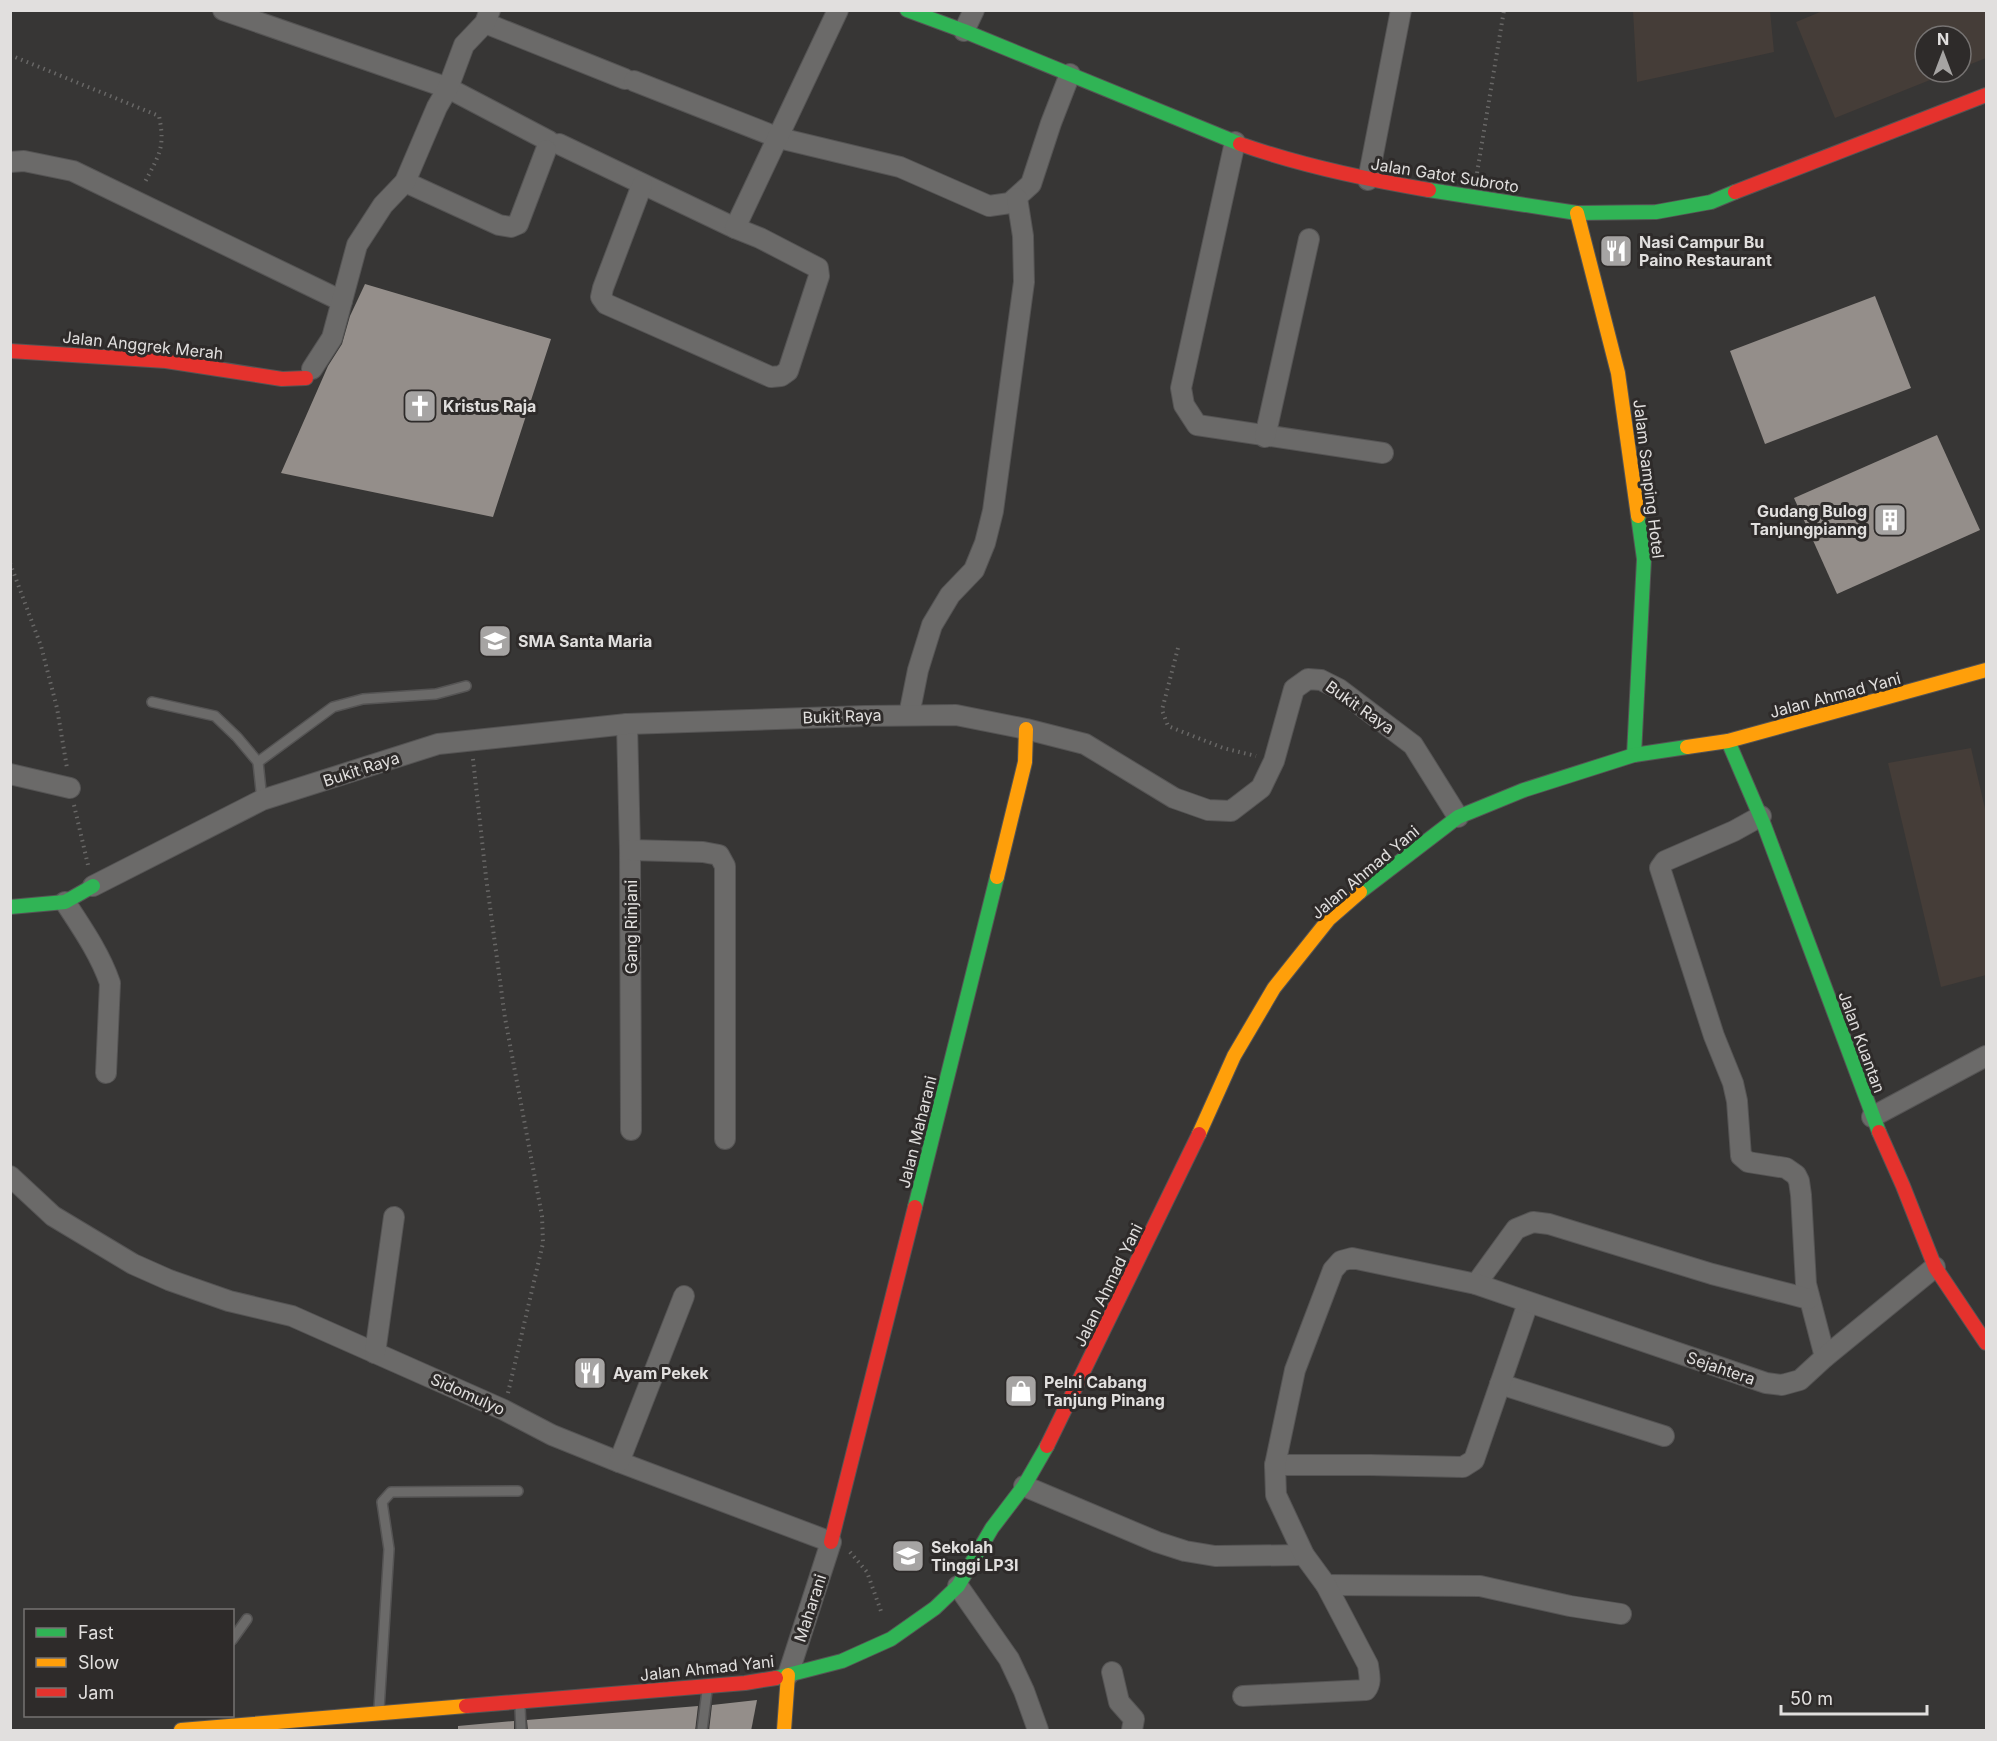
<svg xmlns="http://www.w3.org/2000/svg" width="1997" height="1741" font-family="Inter,sans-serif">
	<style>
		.built { fill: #453d38 }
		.building { fill: #948e8a }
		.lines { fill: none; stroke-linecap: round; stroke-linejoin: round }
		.lane-casing { stroke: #555454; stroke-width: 12 }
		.street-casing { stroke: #555454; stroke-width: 22 }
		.fast-casing { stroke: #555454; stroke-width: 16 }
		.slow-casing { stroke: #555454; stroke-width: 16 }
		.jam-casing { stroke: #555454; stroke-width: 16 }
		.path { stroke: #686766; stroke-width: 4; stroke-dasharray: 1.5 4.5; stroke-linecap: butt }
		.lane { stroke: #6b6a69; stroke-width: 9 }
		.street { stroke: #6b6a69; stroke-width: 20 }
		.fast { stroke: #30b455; stroke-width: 14 }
		.slow { stroke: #ff9f0a; stroke-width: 14 }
		.jam { stroke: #e5322d; stroke-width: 14 }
		.labels { text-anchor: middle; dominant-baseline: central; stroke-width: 6; stroke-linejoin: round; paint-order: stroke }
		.street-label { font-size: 16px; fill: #e1dfde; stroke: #2e2b2a }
		.poi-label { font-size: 16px; font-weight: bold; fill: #e1dfde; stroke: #2e2b2a; text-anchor: start }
	</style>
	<rect width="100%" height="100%" fill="#373635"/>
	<g class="built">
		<path d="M1825,10L1985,11L1986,58L1961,68V36H1925V72H1950L1835,118L1796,22Z"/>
		<path d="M1633,11H1770L1774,52L1637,82Z"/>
		<path d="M1971,748L1986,813V975L1941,987L1888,763Z"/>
	</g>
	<g class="building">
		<path d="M365,284L551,339L493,517L281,473L328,366L342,344L350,316Z"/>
		<path d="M1875,296L1911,388L1765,444L1730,351Z"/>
		<path d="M1937,435L1980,530L1837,594L1794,498Z"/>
		<path d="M757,1700L751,1731H709L712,1705Z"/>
		<path d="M698,1706L695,1731H528L527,1720Z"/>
		<path d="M514,1721V1731H458V1726Z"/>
	</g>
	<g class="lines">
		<defs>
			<g id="lane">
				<path d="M152,702L215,716L237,737L258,762"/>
				<path d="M262,800L258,762L333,707L363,699L436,694L466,686"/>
				<path d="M232,1640L247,1619"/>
				<path d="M520,1707L521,1730"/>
				<path d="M379,1709L389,1549L382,1502L391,1492L518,1491"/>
				<path d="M702,1730L707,1691"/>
			</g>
			<g id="street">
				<path d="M223,10L448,88L549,141"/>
				<path d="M485,23L625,79"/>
				<path d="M964,31L974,10"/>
				<path d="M634,81L779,138L900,167L989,206L1010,203L1031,184L1051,123L1070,74"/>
				<path d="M1235,142L1181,388L1184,405L1197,425L1383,453"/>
				<path d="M559,144L735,228"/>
				<path d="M10,162L24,161L73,171L342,301"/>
				<path d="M1368,180L1401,10"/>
				<path d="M405,182L499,225L511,227L518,224L546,150"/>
				<path d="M642,185L603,288L601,297L606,304L771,377L781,376L788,371L819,276L818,268L760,238L735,228L838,10"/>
				<path d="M312,369L332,338L357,245L383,205L405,182L437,107L448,88L464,45L485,23L490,10"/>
				<path d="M1265,437L1309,239"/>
				<path d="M909,715L918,670L932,625L950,595L974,570L985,543L993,511L1024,282L1023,236L1017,198"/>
				<path d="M627,724L630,850L631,1130"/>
				<path d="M10,774L70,788"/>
				<path d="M1761,816L1734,831L1665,861L1660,868L1714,1036L1733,1083L1737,1101L1741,1156L1748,1162L1786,1168L1796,1175L1799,1181L1801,1195L1806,1284L1825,1357"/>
				<path d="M630,850L703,852L719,855L725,866V1139"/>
				<path d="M93,886L262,800L438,744L627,724L865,716L956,715L1026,729L1085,744L1174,798L1208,810L1231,811L1261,788L1274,761L1294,689L1308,679L1321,680L1339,689L1413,745L1458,817"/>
				<path d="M65,902C82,928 100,954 110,983L106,1073"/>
				<path d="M1872,1117L1986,1056"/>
				<path d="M10,1176L53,1216L133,1264L169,1280L229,1301L292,1316L504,1410L552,1435L619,1462L831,1542L788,1675"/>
				<path d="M1476,1284L1516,1229L1533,1222L1549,1224L1712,1274L1809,1299"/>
				<path d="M375,1353L394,1217"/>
				<path d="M1500,1384L1664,1436"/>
				<path d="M619,1462L684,1296"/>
				<path d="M1275,1465H1370L1463,1467L1474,1460L1528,1303"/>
				<path d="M1024,1486L1157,1542L1185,1551L1215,1556L1304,1555"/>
				<path d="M1326,1585L1480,1586L1570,1606L1621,1614"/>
				<path d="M958,1586L1009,1659L1024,1691L1038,1730"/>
				<path d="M1112,1672L1119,1702L1134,1719L1132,1730"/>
				<path d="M1243,1696L1366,1690C1372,1682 1369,1674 1368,1665L1326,1585L1304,1555L1276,1495L1275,1465L1295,1370L1333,1270L1341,1261L1352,1258L1476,1284L1766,1383L1782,1385L1800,1380L1825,1357L1935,1267"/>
			</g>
			<g id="fast">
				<path d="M907,10L964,31L1240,144"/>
				<path d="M1429,190L1577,213L1656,212L1711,202L1735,192"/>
				<path d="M1728,741L1764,825L1879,1132"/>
				<path d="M1634,755L1644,559L1638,516"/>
				<path d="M1360,892L1458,817L1524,790L1634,755L1687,747"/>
				<path d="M10,907L65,902L93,886"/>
				<path d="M915,1207L997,877"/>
				<path d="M776,1678L842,1661L891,1639L935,1608L958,1586L992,1528L1024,1486L1047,1446"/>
			</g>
			<g id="slow">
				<path d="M1577,213L1618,373L1638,516"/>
				<path d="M1687,747L1728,741L1986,670"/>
				<path d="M997,877L1025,762L1026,729"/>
				<path d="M1199,1134L1234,1056L1274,988L1329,919L1360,892"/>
				<path d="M181,1730L466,1706"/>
				<path d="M784,1730L788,1675"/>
			</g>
			<g id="jam">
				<path d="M1240,144C1302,166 1364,179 1429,190"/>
				<path d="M1735,192L1986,95"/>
				<path d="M10,351L166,361L282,379L306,378"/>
				<path d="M1879,1132L1903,1186L1935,1267L1986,1343"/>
				<path d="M1047,1446L1199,1134"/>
				<path d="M831,1542L915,1207"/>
				<path d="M466,1706L745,1683L776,1678"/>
			</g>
		</defs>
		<use href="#lane" class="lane-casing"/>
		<use href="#street" class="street-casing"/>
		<use href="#fast" class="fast-casing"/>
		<use href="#slow" class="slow-casing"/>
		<use href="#jam" class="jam-casing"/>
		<g class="path">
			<path d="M10,55L159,116C166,149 158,156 144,184"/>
			<path d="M1477,173L1504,10"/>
			<path d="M10,563L41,646L57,708L67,768"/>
			<path d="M1178,648L1162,710L1168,726L1223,748L1256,756"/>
			<path d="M473,759L486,877L505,1018L542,1216L543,1243L508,1393"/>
			<path d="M74,805L88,865"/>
			<path d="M850,1552L867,1572L882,1614"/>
		</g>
		<use href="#lane" class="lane"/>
		<use href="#street" class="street"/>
		<use href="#fast" class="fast"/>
		<use href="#slow" class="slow"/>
		<use href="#jam" class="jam"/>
	</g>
	<defs>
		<symbol id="restaurant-square" viewBox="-11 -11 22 22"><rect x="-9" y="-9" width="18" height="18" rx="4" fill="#a6a4a3" stroke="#2e2b2a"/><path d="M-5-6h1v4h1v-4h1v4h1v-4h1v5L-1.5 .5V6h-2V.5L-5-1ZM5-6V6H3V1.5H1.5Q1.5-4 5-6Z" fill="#fff"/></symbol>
		<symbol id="church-square" viewBox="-11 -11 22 22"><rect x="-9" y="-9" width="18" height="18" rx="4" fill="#a6a4a3" stroke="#2e2b2a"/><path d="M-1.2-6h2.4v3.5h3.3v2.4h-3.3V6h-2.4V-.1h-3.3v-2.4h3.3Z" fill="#fff"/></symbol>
		<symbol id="building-square" viewBox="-11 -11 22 22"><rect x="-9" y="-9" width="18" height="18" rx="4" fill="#a6a4a3" stroke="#2e2b2a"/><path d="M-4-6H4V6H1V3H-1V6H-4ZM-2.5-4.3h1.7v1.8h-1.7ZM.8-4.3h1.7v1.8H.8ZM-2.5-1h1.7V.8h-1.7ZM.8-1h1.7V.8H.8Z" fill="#fff"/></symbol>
		<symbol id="school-square" viewBox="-11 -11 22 22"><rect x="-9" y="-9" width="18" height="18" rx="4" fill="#a6a4a3" stroke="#2e2b2a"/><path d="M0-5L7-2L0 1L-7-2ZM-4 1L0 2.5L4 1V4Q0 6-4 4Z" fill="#fff"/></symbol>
		<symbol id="shop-square" viewBox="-11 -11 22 22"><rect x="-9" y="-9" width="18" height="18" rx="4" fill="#a6a4a3" stroke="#2e2b2a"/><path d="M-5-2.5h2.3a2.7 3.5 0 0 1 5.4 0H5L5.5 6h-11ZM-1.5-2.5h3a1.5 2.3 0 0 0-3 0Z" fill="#fff"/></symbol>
		<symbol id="university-square" viewBox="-11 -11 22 22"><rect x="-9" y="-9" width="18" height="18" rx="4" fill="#a6a4a3" stroke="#2e2b2a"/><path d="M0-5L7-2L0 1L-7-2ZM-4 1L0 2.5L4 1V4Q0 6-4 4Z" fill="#fff"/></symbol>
	</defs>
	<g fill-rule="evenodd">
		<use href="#restaurant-square" x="1597" y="232" width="38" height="38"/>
		<use href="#church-square" x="401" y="387" width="38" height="38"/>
		<use href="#building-square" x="1871" y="501" width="38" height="38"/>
		<use href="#school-square" x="476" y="622" width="38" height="38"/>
		<use href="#restaurant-square" x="571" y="1354" width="38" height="38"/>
		<use href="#shop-square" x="1002" y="1372" width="38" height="38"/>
		<use href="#university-square" x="889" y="1537" width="38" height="38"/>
	</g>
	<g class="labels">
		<g class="street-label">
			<text transform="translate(1445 175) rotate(9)">Jalan Gatot Subroto</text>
			<text transform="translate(143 345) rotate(6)">Jalan Anggrek Merah</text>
			<text transform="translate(1649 479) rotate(83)">Jalam Samping Hotel</text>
			<text transform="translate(1835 695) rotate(-15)">Jalan Ahmad Yani</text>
			<text transform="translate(1360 707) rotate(35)">Bukit Raya</text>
			<text transform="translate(842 716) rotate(-2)">Bukit Raya</text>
			<text transform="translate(361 769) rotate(-18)">Bukit Raya</text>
			<text transform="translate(1365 872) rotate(-40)">Jalan Ahmad Yani</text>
			<text transform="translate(631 927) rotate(-90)">Gang Rinjani</text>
			<text transform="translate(1862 1042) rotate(70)">Jalan Kuantan</text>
			<text transform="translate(917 1132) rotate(-76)">Jalan Maharani</text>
			<text transform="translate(1108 1285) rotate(-64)">Jalan Ahmad Yani</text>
			<text transform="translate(1721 1368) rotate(19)">Sejahtera</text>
			<text transform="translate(468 1394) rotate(24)">Sidomulyo</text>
			<text transform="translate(810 1608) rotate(-72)">Maharani</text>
			<text transform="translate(707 1668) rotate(-6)">Jalan Ahmad Yani</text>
		</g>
		<g class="poi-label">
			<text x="1639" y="242">Nasi Campur Bu<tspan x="1639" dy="18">Paino Restaurant</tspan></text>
			<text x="443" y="406">Kristus Raja</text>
			<text x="1867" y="511" text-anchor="end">Gudang Bulog<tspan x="1867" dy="18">Tanjungpianng</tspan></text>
			<text x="518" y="641">SMA Santa Maria</text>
			<text x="613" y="1373">Ayam Pekek</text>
			<text x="1044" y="1382">Pelni Cabang<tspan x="1044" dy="18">Tanjung Pinang</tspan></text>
			<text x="931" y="1547">Sekolah<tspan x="931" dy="18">Tinggi LP3I</tspan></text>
		</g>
	</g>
	<rect width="1997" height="1741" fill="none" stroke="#e1dfde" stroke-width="24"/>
	<rect x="24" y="1609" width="210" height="108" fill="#2e2b2a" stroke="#767372" stroke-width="1.5"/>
	<rect x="36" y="1628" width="30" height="9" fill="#30b455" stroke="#767372" stroke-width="1.5"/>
	<text x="78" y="1639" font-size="18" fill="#e1dfde">Fast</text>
	<rect x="36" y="1658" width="30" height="9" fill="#ff9f0a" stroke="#767372" stroke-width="1.5"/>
	<text x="78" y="1669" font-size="18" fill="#e1dfde">Slow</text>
	<rect x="36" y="1688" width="30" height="9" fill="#e5322d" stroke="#767372" stroke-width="1.5"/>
	<text x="78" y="1699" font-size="18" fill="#e1dfde">Jam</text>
	<g transform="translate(1943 54)"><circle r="28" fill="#2e2b2a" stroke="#767372" stroke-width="1.5"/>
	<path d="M0-4.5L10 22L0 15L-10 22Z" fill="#a6a4a3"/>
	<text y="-9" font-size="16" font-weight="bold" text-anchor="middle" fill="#e1dfde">N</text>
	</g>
	<path d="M1781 1705v9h146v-9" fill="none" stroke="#e1dfde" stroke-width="3"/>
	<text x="1790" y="1705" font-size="18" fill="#e1dfde" stroke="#2e2b2a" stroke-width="4.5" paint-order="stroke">50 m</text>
</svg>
